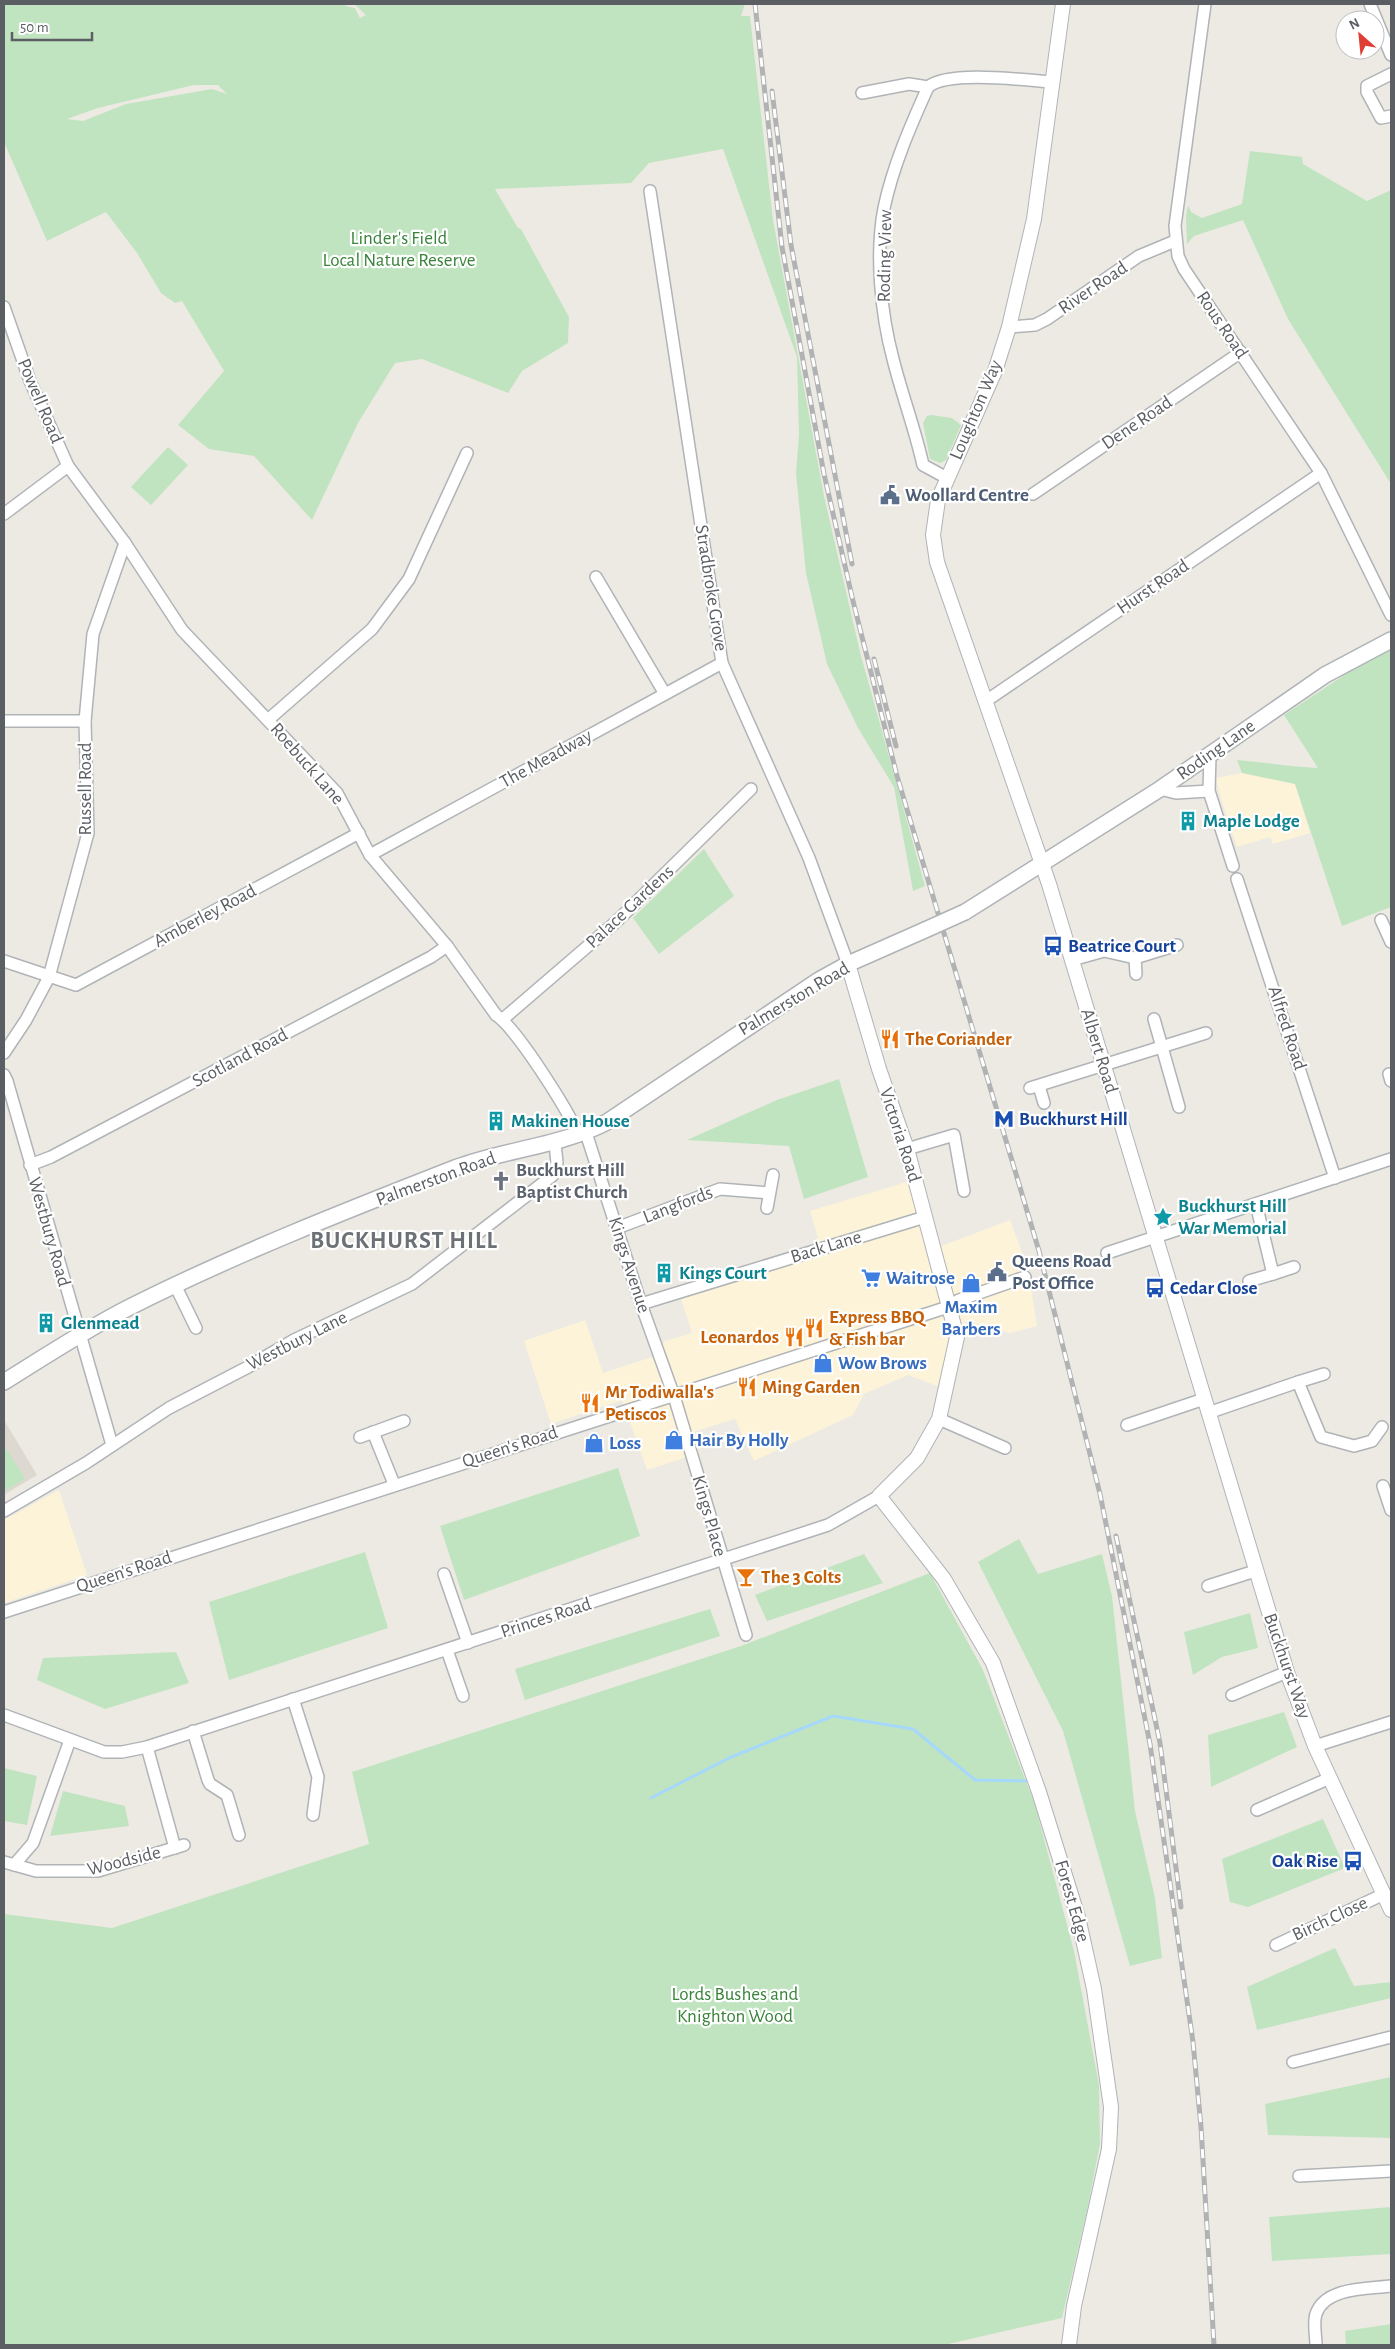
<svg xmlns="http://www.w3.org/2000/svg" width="1395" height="2349" font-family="'Alegreya Sans',sans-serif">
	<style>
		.commercial { fill: #fcf3d9 }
		.education { fill: #ddd9d1 }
		.green { fill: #c1e4c0; fill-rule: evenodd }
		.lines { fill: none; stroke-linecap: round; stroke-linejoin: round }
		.stream { stroke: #a5d8fb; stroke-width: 3 }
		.minor-casing { stroke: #b0b4b7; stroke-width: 14 }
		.tertiary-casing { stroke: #b0b4b7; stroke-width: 16 }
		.secondary-casing { stroke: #afb3b7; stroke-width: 18 }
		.minor { stroke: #fff; stroke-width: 11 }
		.tertiary { stroke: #fff; stroke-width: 14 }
		.secondary { stroke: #fff; stroke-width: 15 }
		.rail-casing { stroke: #b1b2b3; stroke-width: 5 }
		.rail { stroke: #fff; stroke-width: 3; stroke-dasharray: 9; stroke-linecap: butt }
		.secondary-bridge-casing { stroke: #afb3b7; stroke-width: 18; stroke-linecap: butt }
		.secondary-bridge { stroke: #fff; stroke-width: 15 }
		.labels { text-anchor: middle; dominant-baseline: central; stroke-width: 4.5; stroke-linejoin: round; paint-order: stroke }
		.park-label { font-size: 19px; fill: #39843a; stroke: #fff }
		.street-label { font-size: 19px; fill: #5b5f63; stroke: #fff }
		.service-label { font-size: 19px; font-weight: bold; fill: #4e5e75; stroke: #fff; text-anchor: start }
		.culture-label { font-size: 19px; font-weight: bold; fill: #0d838f; stroke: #fff; text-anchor: start }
		.transit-label { font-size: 19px; font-weight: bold; fill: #164399; stroke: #fff; text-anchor: start }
		.food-label { font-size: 19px; font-weight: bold; fill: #c56008; stroke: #fff; text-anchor: start }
		.worship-label { font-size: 19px; font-weight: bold; fill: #5b616d; stroke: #fff; text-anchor: start }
		.shop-label { font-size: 19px; font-weight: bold; fill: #366cbe; stroke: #fff; text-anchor: start }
		.district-label { font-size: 24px; font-weight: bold; letter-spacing: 1px; fill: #6c7175; stroke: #fff }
	</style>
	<rect width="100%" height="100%" fill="#edeae3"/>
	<g class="commercial">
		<path d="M1242,773L1295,784L1310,833L1273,844L1270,837L1237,847L1221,799L1216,778Z"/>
		<path d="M920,1178L939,1247L1010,1220L1028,1269L1037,1326L1010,1333L966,1321L943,1388L908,1375L864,1394L853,1415L754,1461L735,1419L693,1432L699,1453L647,1470L622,1400L551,1424L524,1341L585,1320L603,1373L655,1356L665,1341L692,1333L681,1299L804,1260L822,1252L810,1211Z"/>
		<path d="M59,1490L87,1575L4,1603V1520Z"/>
	</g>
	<path class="education" d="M4,1420L37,1475L4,1495Z"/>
	<g class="green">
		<path d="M4,4H348L345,6L355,8L360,18L366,15L354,4H745L741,16H750L773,220L824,496L860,652L925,886L913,891L894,787L858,728L827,664L806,573L796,474L799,434L797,357L723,149L649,163L631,183L495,189L518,228L521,229L569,317L568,343L522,371L508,393L422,359L395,363L358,423L312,520L254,456L209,449L178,425L224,371L182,301L175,303L161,293L137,253L106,212L47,241L4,142ZM194,85H218L227,94L212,89L126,104L83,121L67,119L98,108Z"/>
		<path d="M1250,151L1302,157L1303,164L1367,201L1391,190V484L1288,319L1243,220L1194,236L1187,244L1186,216L1188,205L1191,212L1202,218L1242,204Z"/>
		<path d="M931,415L952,418L961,425L946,460L940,463L930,459L923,423L927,416Z"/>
		<path d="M168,447L188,465L151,505L131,487Z"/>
		<path d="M1391,648V907L1342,926L1295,784L1242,773L1237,760C1264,762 1291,767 1318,768L1284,715L1367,660Z"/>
		<path d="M704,849L734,896L659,954L633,918Z"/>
		<path d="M839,1079L868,1177L804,1199L789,1146L687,1140L777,1100Z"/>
		<path d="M7,1449L25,1479L7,1490L4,1483V1451Z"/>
		<path d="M618,1468L640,1536L464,1600L440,1526Z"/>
		<path d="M1019,1539L1038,1574L1102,1554L1112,1596L1135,1811L1155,1898L1162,1958L1130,1966L1063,1731L978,1562Z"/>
		<path d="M365,1552L388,1628L229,1680L209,1602Z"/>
		<path d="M864,1554L883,1583L767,1621L755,1595Z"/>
		<path d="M930,1573L983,1670L1035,1805L1074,1951L1099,2085L1100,2144L1088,2206L1062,2318L944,2345H4V1914L112,1928L369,1844L352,1772L741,1646Z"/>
		<path d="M710,1609L720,1636L525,1700L515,1669Z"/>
		<path d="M1250,1613L1258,1648L1222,1657L1193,1675L1184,1632Z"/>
		<path d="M176,1652L189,1683L105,1709L37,1680L43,1658Z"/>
		<path d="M1284,1712L1297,1747L1211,1787L1208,1735Z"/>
		<path d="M4,1768L37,1776L27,1825L4,1821Z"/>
		<path d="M63,1791L125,1806L129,1826L50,1836Z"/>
		<path d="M1323,1819L1345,1868L1248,1907L1230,1902L1222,1859Z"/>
		<path d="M1335,1948L1354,1986L1391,1982V1998L1257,2030L1247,1987Z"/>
		<path d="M1391,2077V2138L1268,2135L1265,2104Z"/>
		<path d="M1391,2207V2254L1272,2261L1269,2217Z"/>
		<path d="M1391,2324V2345H1346L1345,2331Z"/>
	</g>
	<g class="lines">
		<path class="stream" d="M651,1798L729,1758L833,1716L913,1729L975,1780L1030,1781"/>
		<defs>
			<g id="minor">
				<path d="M1205,4L1175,226L1178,256L1184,269L1321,473L1391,615"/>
				<path d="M1370,4L1391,55"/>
				<path d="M1391,74L1367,86V92L1381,118L1391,116"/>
				<path d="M862,93L909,84L928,87"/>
				<path d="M650,191L722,663L809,858L848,964"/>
				<path d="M4,307L30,381L68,466L125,543L182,630L337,793L370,855L447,946L496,1015C517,1029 568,1110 579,1136"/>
				<path d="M1009,327L1035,325L1047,319L1139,256L1175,241"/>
				<path d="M947,478L923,465C915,429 902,395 893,359C881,314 875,254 884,208C893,166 910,127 928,87C948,70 1024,80 1051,82"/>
				<path d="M1033,494L1241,352"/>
				<path d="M4,514L68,466"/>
				<path d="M596,577L665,694"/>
				<path d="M986,701L1321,473"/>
				<path d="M269,719L372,629L409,579L467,453"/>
				<path d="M4,721H85"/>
				<path d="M1210,755L1209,791L1233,866"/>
				<path d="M1160,789L1176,793L1209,791"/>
				<path d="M370,855L722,663"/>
				<path d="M1237,879L1335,1178"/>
				<path d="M1381,920L1391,942"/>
				<path d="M1135,958L1136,974"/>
				<path d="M1072,960L1104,951L1135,958L1177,945"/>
				<path d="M4,961L76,985L359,833"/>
				<path d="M503,1019L617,921L751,789"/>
				<path d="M1154,1019L1179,1107"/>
				<path d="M4,1053L26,1020L49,977L88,833L85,721L93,634L125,543"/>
				<path d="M1389,1074L1391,1081"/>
				<path d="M4,1075L7,1081L112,1445"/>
				<path d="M1039,1086L1044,1103"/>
				<path d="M1030,1088L1206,1033"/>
				<path d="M586,1133L641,1304L674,1396L746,1635"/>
				<path d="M907,1149L954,1135L964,1191"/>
				<path d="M30,1165L51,1157L431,957L447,946"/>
				<path d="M1256,1204L1273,1274L1294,1267"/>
				<path d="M767,1208L773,1175"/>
				<path d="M617,1228L720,1189L769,1193"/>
				<path d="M1107,1253L1391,1159"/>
				<path d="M1249,1281L1273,1274"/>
				<path d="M175,1285L196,1328"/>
				<path d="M641,1304L925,1217"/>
				<path d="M1298,1382L1324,1374"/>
				<path d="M1208,1413L1298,1382L1321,1437L1354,1446L1372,1441L1382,1427"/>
				<path d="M939,1419L1005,1448"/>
				<path d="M1127,1425L1204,1399"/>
				<path d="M373,1432L394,1484"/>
				<path d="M360,1437L404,1421"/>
				<path d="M1383,1486L1391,1510"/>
				<path d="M4,1511L86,1463L169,1408L248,1367L294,1340L412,1284L552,1176L557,1163L555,1143"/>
				<path d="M444,1574L468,1643"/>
				<path d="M1208,1586L1255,1571"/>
				<path d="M4,1612C317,1508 634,1410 948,1307L959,1300L1025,1277"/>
				<path d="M447,1650L463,1696"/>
				<path d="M1232,1695L1287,1672"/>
				<path d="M293,1699L318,1777L313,1815"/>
				<path d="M4,1715L104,1752H122L147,1747L828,1525L879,1496"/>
				<path d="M193,1731L208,1780L210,1784L227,1795L239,1835"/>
				<path d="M1315,1746L1391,1722"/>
				<path d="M147,1747L175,1848"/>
				<path d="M1257,1810L1330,1778"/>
				<path d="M4,1862L36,1871H98L184,1845"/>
				<path d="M14,1865L33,1843L70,1740"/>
				<path d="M1276,1945L1384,1894"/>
				<path d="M1293,2062L1391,2037"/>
				<path d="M1299,2176L1391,2171"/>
				<path d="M1316,2345C1316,2336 1313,2322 1316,2314C1325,2287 1367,2289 1391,2286"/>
			</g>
			<g id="tertiary">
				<path d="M1063,4L1034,219L1009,327L995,371L938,500L933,535L937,562L1049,884L1287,1672L1315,1746L1391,1910"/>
				<path d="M848,964L879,1069L907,1149L957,1337L939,1419L917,1458L879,1496L944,1579L993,1663L1039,1792L1078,1917L1094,1989L1111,2107L1109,2149L1074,2306L1069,2345"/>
			</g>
			<g id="secondary">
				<path d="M965,912L1160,789L1325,675L1391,640"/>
				<path d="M4,1382C44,1357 85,1330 128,1308C233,1255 345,1211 455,1168C505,1149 558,1147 607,1122L819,980L848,964L925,930"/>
			</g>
		</defs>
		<use href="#minor" class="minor-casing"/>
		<use href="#tertiary" class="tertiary-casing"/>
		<use href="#secondary" class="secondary-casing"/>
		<use href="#minor" class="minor"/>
		<use href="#tertiary" class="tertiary"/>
		<use href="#secondary" class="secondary"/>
		<defs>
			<g id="rail">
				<path d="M755,4L782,247L824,474L853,601L897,776L1039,1251L1100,1494L1150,1744L1193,2042L1201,2127L1214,2345"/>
				<path d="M772,91L791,245L852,564"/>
				<path d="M874,659L896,746"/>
				<path d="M1116,1536L1160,1743L1181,1907"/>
			</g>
		</defs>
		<use href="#rail" class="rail-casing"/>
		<use href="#rail" class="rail"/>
		<defs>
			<path id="secondary-bridge" d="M925,930L965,912"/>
		</defs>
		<use href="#secondary-bridge" class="secondary-bridge-casing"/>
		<use href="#secondary-bridge" class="secondary-bridge"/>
	</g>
	<defs>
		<symbol id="civic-bare" viewBox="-9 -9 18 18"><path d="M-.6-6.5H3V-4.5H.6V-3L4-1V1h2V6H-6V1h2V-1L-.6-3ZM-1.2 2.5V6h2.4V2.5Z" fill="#5c6f8a" stroke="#fff" stroke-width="2.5" paint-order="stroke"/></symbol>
		<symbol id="building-bare" viewBox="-9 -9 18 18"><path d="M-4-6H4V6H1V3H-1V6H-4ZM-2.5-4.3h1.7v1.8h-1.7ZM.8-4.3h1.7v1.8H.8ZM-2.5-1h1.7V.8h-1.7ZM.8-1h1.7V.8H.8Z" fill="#0f9aa8" stroke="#fff" stroke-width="2.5" paint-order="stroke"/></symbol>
		<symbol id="bus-bare" viewBox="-9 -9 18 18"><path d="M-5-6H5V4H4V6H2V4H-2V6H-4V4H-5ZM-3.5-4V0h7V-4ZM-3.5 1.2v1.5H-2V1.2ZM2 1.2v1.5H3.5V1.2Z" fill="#1a4fb4" stroke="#fff" stroke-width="2.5" paint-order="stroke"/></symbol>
		<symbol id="restaurant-bare" viewBox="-9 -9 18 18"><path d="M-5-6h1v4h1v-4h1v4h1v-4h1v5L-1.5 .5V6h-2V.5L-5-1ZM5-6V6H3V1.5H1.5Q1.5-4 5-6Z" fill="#e8710a" stroke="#fff" stroke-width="2.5" paint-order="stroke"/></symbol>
		<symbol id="metro-bare" viewBox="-9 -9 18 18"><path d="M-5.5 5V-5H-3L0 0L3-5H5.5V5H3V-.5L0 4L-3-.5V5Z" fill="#1a4fb4" stroke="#fff" stroke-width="2.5" paint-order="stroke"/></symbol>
		<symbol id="church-bare" viewBox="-9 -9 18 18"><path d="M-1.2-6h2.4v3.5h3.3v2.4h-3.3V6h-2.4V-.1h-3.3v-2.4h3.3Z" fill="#6b7280" stroke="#fff" stroke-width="2.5" paint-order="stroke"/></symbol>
		<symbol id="sight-bare" viewBox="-9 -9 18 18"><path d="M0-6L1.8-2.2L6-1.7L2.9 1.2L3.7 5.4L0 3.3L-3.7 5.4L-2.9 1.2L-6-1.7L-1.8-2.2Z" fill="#0f9aa8" stroke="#fff" stroke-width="2.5" paint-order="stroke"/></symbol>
		<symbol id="supermarket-bare" viewBox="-9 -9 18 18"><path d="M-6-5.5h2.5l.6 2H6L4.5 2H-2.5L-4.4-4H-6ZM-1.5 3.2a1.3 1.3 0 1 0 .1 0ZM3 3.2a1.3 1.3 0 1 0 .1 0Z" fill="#3f7fe0" stroke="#fff" stroke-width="2.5" paint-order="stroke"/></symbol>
		<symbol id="shop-bare" viewBox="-9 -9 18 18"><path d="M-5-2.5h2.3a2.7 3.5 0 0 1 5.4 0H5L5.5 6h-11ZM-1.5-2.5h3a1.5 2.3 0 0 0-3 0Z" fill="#3f7fe0" stroke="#fff" stroke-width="2.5" paint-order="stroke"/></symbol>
		<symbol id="bar-bare" viewBox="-9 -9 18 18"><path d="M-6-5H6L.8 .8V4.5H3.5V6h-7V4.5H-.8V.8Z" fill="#e8710a" stroke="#fff" stroke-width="2.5" paint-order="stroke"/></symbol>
	</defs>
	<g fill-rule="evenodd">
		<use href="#civic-bare" x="876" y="481" width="28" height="28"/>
		<use href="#building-bare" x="1174" y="807" width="28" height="28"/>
		<use href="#bus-bare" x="1039" y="932" width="28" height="28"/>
		<use href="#restaurant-bare" x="876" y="1025" width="28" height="28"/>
		<use href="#metro-bare" x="990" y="1105" width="28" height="28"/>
		<use href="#building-bare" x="482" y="1107" width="28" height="28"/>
		<use href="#church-bare" x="487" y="1167" width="28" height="28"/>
		<use href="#sight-bare" x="1149" y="1203" width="28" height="28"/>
		<use href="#civic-bare" x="983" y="1258" width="28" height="28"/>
		<use href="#building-bare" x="650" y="1259" width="28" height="28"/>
		<use href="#supermarket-bare" x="857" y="1264" width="28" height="28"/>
		<use href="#shop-bare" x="957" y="1269" width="28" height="28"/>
		<use href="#bus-bare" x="1141" y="1274" width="28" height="28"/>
		<use href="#building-bare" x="32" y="1309" width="28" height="28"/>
		<use href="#restaurant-bare" x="800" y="1314" width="28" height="28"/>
		<use href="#restaurant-bare" x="780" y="1323" width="28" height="28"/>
		<use href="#shop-bare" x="809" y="1349" width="28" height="28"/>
		<use href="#restaurant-bare" x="733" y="1373" width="28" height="28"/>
		<use href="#restaurant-bare" x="576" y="1389" width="28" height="28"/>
		<use href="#shop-bare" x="660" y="1426" width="28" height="28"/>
		<use href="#shop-bare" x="580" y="1429" width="28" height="28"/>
		<use href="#bar-bare" x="732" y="1563" width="28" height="28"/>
		<use href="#bus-bare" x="1339" y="1847" width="28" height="28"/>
	</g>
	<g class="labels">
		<g class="park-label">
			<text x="399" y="238">Linder's Field<tspan x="399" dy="22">Local Nature Reserve</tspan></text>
			<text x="735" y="1994">Lords Bushes and<tspan x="735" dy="22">Knighton Wood</tspan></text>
		</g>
		<g class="street-label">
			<text transform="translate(885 256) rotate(-89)">Roding View</text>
			<text transform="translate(1093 288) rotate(-34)">River Road</text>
			<text transform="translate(1222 325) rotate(56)">Rous Road</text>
			<text transform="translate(40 401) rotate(67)">Powell Road</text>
			<text transform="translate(976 410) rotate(-67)">Loughton Way</text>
			<text transform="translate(1137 423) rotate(-34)">Dene Road</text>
			<text transform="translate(1153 587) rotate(-34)">Hurst Road</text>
			<text transform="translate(711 588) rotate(81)">Stradbroke Grove</text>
			<text transform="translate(1216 750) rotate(-35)">Roding Lane</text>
			<text transform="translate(546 759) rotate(-29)">The Meadway</text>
			<text transform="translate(307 764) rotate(49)">Roebuck Lane</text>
			<text transform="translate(85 789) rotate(-90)">Russell Road</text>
			<text transform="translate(630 907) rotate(-43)">Palace Gardens</text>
			<text transform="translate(205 916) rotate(-28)">Amberley Road</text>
			<text transform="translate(794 999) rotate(-31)">Palmerston Road</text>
			<text transform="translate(1287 1028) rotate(72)">Alfred Road</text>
			<text transform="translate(1099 1051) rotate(73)">Albert Road</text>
			<text transform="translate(240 1058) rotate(-28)">Scotland Road</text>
			<text transform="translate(900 1135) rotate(72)">Victoria Road</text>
			<text transform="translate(436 1179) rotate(-20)">Palmerston Road</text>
			<text transform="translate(678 1205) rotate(-21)">Langfords</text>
			<text transform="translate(49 1232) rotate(74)">Westbury Road</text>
			<text transform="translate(826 1247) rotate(-17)">Back Lane</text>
			<text transform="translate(629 1265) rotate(72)">Kings Avenue</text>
			<text transform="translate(297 1341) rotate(-27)">Westbury Lane</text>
			<text transform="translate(510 1447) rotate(-18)">Queen's Road</text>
			<text transform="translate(709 1516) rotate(74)">Kings Place</text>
			<text transform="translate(124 1572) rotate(-18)">Queen's Road</text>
			<text transform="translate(546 1618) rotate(-18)">Princes Road</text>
			<text transform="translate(1287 1666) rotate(71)">Buckhurst Way</text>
			<text transform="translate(124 1861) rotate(-14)">Woodside</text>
			<text transform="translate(1072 1901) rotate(74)">Forest Edge</text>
			<text transform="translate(1330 1919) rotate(-25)">Birch Close</text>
		</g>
		<g class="service-label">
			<text x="905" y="495">Woollard Centre</text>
			<text x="1012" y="1261">Queens Road<tspan x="1012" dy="22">Post Office</tspan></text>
		</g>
		<g class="culture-label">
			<text x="1203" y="821">Maple Lodge</text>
			<text x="511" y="1121">Makinen House</text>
			<text x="1178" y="1206">Buckhurst Hill<tspan x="1178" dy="22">War Memorial</tspan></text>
			<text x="679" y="1273">Kings Court</text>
			<text x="61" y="1323">Glenmead</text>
		</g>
		<g class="transit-label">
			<text x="1068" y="946">Beatrice Court</text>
			<text x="1019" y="1119">Buckhurst Hill</text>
			<text x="1170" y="1288">Cedar Close</text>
			<text x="1338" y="1861" text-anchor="end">Oak Rise</text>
		</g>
		<g class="food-label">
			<text x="905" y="1039">The Coriander</text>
			<text x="829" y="1317">Express BBQ<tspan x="829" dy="22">&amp; Fish bar</tspan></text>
			<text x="779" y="1337" text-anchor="end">Leonardos</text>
			<text x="762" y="1387">Ming Garden</text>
			<text x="605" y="1392">Mr Todiwalla's<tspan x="605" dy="22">Petiscos</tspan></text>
			<text x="761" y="1577">The 3 Colts</text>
		</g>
		<g class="worship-label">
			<text x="516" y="1170">Buckhurst Hill<tspan x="516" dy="22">Baptist Church</tspan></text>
		</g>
		<g class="shop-label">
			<text x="886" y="1278">Waitrose</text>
			<text x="971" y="1307" text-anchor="middle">Maxim<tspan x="971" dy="22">Barbers</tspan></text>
			<text x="838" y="1363">Wow Brows</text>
			<text x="689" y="1440">Hair By Holly</text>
			<text x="609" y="1443">Loss</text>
		</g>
		<g class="district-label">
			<text x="404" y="1241">BUCKHURST HILL</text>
		</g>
	</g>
	<rect width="1395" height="2349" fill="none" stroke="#5b5f63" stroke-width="10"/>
	<g transform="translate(1360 35) rotate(333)"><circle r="24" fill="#ffffff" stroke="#bdbfc1"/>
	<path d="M0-4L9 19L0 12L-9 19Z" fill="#e03d35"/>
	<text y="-8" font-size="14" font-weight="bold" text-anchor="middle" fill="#5b5f63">N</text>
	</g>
	<path d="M12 32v8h80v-8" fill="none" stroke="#5b5f63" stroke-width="2.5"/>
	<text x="20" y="32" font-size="15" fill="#5b5f63" stroke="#ffffff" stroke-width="4" paint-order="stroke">50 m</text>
</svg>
